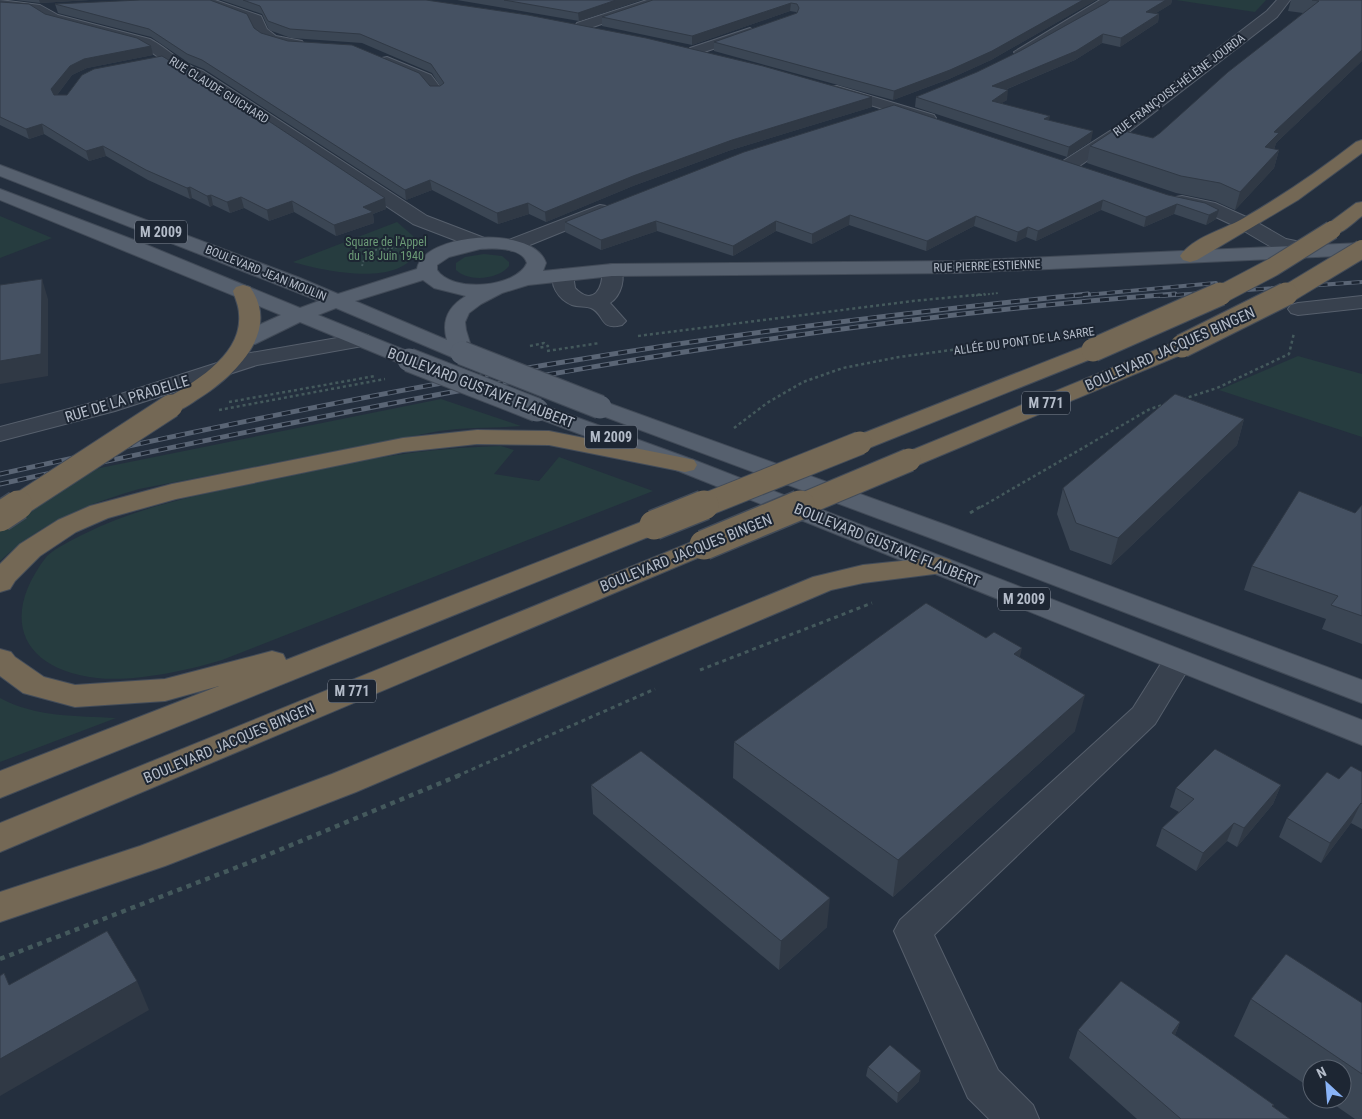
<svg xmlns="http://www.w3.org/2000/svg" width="1362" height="1119" font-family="'Roboto Condensed',sans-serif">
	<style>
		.green { fill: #263c3f }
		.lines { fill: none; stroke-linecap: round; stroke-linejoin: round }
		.minor-casing { stroke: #565f6c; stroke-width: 2 }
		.major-casing { stroke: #414a57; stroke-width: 2 }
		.highway-casing { stroke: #434c59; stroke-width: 2 }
		.path-far3 { stroke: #44595c; stroke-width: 2; stroke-dasharray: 2 2; stroke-linecap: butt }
		.path-far2 { stroke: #44595c; stroke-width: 2.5; stroke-dasharray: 3 3; stroke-linecap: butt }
		.path-far1 { stroke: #44595c; stroke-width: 3; stroke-dasharray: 4 4; stroke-linecap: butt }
		.path { stroke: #44595c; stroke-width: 4.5; stroke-dasharray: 5 5; stroke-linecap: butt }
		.minor { fill: #38414e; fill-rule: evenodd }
		.major { fill: #56606e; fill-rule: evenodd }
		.highway { fill: #746855; fill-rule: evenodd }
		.rail-far1-casing { stroke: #5a6575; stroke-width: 4 }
		.rail-casing { stroke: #5a6575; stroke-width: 5 }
		.rail-far1 { stroke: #1d2633; stroke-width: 2.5; stroke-dasharray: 8; stroke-linecap: butt }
		.rail { stroke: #1d2633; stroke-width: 3; stroke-dasharray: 9; stroke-linecap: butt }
		.major-bridge-casing { stroke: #414a57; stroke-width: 25; stroke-linecap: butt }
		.highway-bridge-far2-casing { stroke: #434c59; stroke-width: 20; stroke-linecap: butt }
		.highway-bridge-far1-casing { stroke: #434c59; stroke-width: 25; stroke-linecap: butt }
		.highway-bridge-casing { stroke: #434c59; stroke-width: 32; stroke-linecap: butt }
		.major-bridge { stroke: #56606e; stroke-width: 23 }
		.highway-bridge-far2 { stroke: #746855; stroke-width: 18 }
		.highway-bridge-far1 { stroke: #746855; stroke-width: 23 }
		.highway-bridge { stroke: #746855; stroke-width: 29 }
		.wall { fill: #3b4654 }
		.shaded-wall { fill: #303945 }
		.building { fill: #455162; stroke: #303945 }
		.labels { text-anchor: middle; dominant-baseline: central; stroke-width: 4; stroke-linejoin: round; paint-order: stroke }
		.far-street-label { font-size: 12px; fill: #b4bcc9; stroke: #1d2633 }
		.far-park-label { font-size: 12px; fill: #6b9a76; stroke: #1d2633 }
		.shield { fill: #1d2633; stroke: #878f9c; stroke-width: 1 }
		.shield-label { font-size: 14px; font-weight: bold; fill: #b4bcc9 }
		.street-label { font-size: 15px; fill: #b4bcc9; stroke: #1d2633 }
	</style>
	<rect width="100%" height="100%" fill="#242f3e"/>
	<g class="green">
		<path d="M1176,0H1266L1255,12Z"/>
		<path d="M0,216L52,238L0,258Z"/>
		<path d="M397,222L413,236L418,245C409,290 323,271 293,262Z"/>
		<path d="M484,254L502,256L509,262V266C498,280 468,282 456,270V263L465,257Z"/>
		<path d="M1298,356L1362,374V437L1219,390Z"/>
		<path d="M441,399L521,426C493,428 467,427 439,431L139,489C86,504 41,523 0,561V530L95,469Z"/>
		<path d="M501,446L514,450L494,474L539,481L559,457L653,491L222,660C186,671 134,682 97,678C19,669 0,616 47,556C57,547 72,540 84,534C142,505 204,494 266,481C307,473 349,462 390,456C427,450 464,447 501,446Z"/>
		<path d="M0,698C34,717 78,716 116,718L0,762Z"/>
	</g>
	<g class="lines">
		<defs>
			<g id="minor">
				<path d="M0,0L40,5L58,15L150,39C169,49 182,65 203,71L427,216L487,239L490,243L487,247L480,249L473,247L413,224L193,77C172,71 159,55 140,45L48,21L32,11L0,8Z"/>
				<path d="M197,0H215L261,16L267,29L276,36L302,41L304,44L297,48C277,47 258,42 250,21L199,3Z"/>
				<path d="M647,0H665L663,3L587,29L582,30L575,26L577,23Z"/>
				<path d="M1100,0H1115L1026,55H1016L1014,52Z"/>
				<path d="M1277,0H1290L1277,17L1125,135L1075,169H1063L1061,165L1063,161L1113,129L1267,11Z"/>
				<path d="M750,28L757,32L755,35L695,55L688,51L690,48Z"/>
				<path d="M387,57L431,75L443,91L441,94C428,97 429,86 420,81C409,73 394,69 382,64L380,61L382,58Z"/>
				<path d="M837,86L934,115L936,118L934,121L928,123L832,93L830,90L832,87Z"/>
				<path d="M1182,196L1215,203L1253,220L1286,239L1324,247L1327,251L1324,255L1317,257L1273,248L1239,228L1203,211L1176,205L1173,201L1176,197Z"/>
				<path d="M600,205L606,206L609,210L606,214L520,249L513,251L506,249L503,245L506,241Z"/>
				<path d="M612,264L619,266C627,277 621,296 610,303L626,321L622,325C599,331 605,314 591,308C586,306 578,307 572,305C559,300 547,283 556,271L563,269L570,271L573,275L575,288C593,307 604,288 602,270L605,266Z"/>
				<path d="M1362,296V308L1298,315L1291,313L1288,309L1291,305L1298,303Z"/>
				<path d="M360,334L368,335L371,340L368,345L257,365L115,411L0,441V427L99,401L245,354Z"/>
				<path d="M1178,651L1189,654L1193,661L1155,724L934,935L998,1070L1033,1105L1039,1119H989L968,1098L894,931L900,920L1133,708L1167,654Z"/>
			</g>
			<g id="major">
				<path d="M0,165L300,278L338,294L417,269C423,233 533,224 546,263L543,271L612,264L957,261L1362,243V255L957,273L612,276L528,285L502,293L481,304L469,313L465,322L466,330L473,353L470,358L462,360L454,358L336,308L318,315L417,355L420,360L417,365L409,367L300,322L255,344L247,345L239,344L236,339L239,334L281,315L0,200V189L142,243L300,308L319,301L0,176ZM480,249C493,248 522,247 527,263C516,288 452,293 437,270V265L449,257ZM423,280L434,288L466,296C449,306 441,320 447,340L355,301Z"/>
				<path d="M600,400L946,525L1362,680V703L928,537L592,412L588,407L592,402Z"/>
				<path d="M537,403L694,460L1362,720V745L676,470L529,415L525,410L529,405Z"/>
			</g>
			<g id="highway">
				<path d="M1362,140V153L1298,200L1197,260L1190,262L1183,260L1180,256C1193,237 1223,230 1242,219C1282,196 1320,170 1356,142Z"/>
				<path d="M1362,202V216C1351,224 1340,238 1325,234L1323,230L1325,226L1356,203Z"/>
				<path d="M243,285L250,287C281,331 236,374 201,397C188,405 178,415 163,411L159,406L163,401C193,382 243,356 239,314C239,306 235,298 233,291L236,287Z"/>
				<path d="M1182,339L1190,341L1193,346L1190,351L918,465L909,467L900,465L897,460L900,455Z"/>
				<path d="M1093,343L1101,345L1104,350L1101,355L869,448L860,450L851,448L848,443L851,438Z"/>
				<path d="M477,430L549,431L685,458L694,460L697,465L694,470L685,472L549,445L477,444L403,452L176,499L108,518L76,532L40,556L15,581L10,589L0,592V564L20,544L58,520L90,506L172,484L403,438Z"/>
				<path d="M654,517L663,519L667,525L663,531L0,798V771L219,686L165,701L75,707L23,693L0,676V649L11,652L15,657L44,677L75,685L165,679L272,651L283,654L286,660Z"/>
				<path d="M704,537L714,539L718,545L714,551L0,852V823Z"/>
				<path d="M940,557L950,560L954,566L950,572L863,583L831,590L356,792L165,866L0,922V892L140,846L332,774L813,577L863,565Z"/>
			</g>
		</defs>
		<use href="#minor" class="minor-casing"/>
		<use href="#major" class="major-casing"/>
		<use href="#highway" class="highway-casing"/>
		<g class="path-far3">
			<path d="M362,266L367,251L407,246"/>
			<path d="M972,296L999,293"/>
		</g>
		<g class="path-far2">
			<path d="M638,336L913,301L985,294"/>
			<path d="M530,346L544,343L548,346L538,348"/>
			<path d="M547,351L600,343"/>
			<path d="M1183,399L1217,388L1289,354L1294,333"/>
			<path d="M229,402L375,376"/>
			<path d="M219,410L385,379"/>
			<path d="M734,428L767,403L803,382L843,368L899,357L1049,337"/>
			<path d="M981,507L1150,409L1166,404"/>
		</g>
		<g class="path-far1">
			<path d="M970,513L983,505"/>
			<path d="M700,670L872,603"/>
			<path d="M457,776L655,689"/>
		</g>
		<path class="path" d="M0,959L248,863L460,775"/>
		<use href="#minor" class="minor"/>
		<use href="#major" class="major"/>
		<use href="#highway" class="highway"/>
		<defs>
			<g id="rail-far1">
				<path d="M1075,296L1216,283"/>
				<path d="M1160,296L1362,282"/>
			</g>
			<g id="rail">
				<path d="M0,474C191,432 383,391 576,360C746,332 917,311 1088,294"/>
				<path d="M0,484C388,400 778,323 1175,294"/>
			</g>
		</defs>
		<use href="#rail-far1" class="rail-far1-casing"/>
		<use href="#rail" class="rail-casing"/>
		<use href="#rail-far1" class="rail-far1"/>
		<use href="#rail" class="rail"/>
		<defs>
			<g id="major-bridge">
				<path d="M462,353L600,407"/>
				<path d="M409,360L537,410"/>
			</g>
			<g id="highway-bridge-far2">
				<path d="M1218,296L1273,267L1332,230"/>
				<path d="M1284,296L1362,249"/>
			</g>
			<g id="highway-bridge-far1">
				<path d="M1182,346L1286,294"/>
				<path d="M1093,350L1220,294"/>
				<path d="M16,507L171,406"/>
				<path d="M700,507L860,443"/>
				<path d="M797,507L909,460"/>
			</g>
			<g id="highway-bridge">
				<path d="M0,517L18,505"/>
				<path d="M654,525L704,505"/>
				<path d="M704,545L800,505"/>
			</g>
		</defs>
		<use href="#major-bridge" class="major-bridge-casing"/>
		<use href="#highway-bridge-far2" class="highway-bridge-far2-casing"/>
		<use href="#highway-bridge-far1" class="highway-bridge-far1-casing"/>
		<use href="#highway-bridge" class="highway-bridge-casing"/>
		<use href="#major-bridge" class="major-bridge"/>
		<use href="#highway-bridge-far2" class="highway-bridge-far2"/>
		<use href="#highway-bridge-far1" class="highway-bridge-far1"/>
		<use href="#highway-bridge" class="highway-bridge"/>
	</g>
	<g class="wall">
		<path d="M15,0H90L40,3Z"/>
		<path d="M221,0H426L872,107L731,150L633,186L546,222L529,214L498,224L432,190L406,200L204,69L189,63L151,37L58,13L55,4L254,28L261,33L430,86H440L432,73L362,43L291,38L269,30L262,14Z"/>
		<path d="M452,0H641L579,21L457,0Z"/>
		<path d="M653,0H1096L991,60L949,79L893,100L714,51V42L797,13L796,12L790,11L692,45L602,26V17Z"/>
		<path d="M1110,0H1172L1171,4L1156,13L1159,14L1158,22L1120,47L1102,43L1075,60L1005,90L1007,100L1001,103L1049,121L1091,141L1067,157L915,107L916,97L977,72L1020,51L1106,3Z"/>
		<path d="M1291,0H1362V61L1276,143L1274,150H1279L1274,168L1235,210L1215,201L1176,193L1087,163L1090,146L1153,138L1160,133L1303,13L1288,11Z"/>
		<path d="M0,2L45,14L151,46L153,55L87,68L72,75L57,95L385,198L386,209L373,214L374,223L336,236L294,212L269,221L244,208L230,213L213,205L210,207L192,198L190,199L148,180L106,156L89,161L44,134L29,139L0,125Z"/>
		<path d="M1168,195L1205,203L1216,219L1206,225L1174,214L1144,227L1101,210L1036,241L1026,237L1016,242L974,226L926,251L849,225L812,244L776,231L733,256L657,231L601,250L565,232V222Z"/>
		<path d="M1244,419L1237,445L1111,565L1070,550L1057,514L1063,488Z"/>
		<path d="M1362,505V644L1322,629L1326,619L1244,590L1252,566L1355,513Z"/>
		<path d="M1020,658L1075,731L893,897L733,778L734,742Z"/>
		<path d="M1362,772V829L1351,823L1321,863L1279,837L1287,818L1339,779Z"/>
		<path d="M591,785L827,927L779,970L593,814Z"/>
		<path d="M1281,785L1273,804L1237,847L1227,841L1196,871L1156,846L1162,828L1179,812L1170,807L1176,788Z"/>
		<path d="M1251,999L1362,1003V1119H1355L1326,1099H1342V1069H1312V1089L1234,1036Z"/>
		<path d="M1180,1022L1175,1035L1290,1119H1137L1069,1058L1078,1030Z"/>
		<path d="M868,1067L919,1081L897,1103L866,1076Z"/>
	</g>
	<g class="shaded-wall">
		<path d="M39,0H90L40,3Z"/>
		<path d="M616,0H641L579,21L578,13Z"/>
		<path d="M1083,0H1096L991,60L949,79L893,100L894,91Z"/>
		<path d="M1166,0H1172L1171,4L1145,20L1146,12Z"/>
		<path d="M791,3L790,11L692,45V36Z"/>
		<path d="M1159,14L1158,22L1120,47L1121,38Z"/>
		<path d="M1103,34L1102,43L1075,60L990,96L992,86Z"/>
		<path d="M151,46L153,55L87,68L72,75L54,99L51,89L70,66L84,59Z"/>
		<path d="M1362,50V61L1276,143L1274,150L1265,147L1274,132Z"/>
		<path d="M1008,90L1007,100L990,110L992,101Z"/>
		<path d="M872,97V107L731,150L633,186L546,222L545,212L633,176L732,140Z"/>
		<path d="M1050,116L1048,126L1044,119Z"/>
		<path d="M42,124L44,134L29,139L26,129Z"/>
		<path d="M1093,131L1091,141L1067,157L1069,147Z"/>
		<path d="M103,146L106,156L89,161L86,151Z"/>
		<path d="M1279,150L1274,168L1235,210L1240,192Z"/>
		<path d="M430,180L432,190L406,200L405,190Z"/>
		<path d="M190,187L192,198L190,199L187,188Z"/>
		<path d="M211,195L213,205L210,207L207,196Z"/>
		<path d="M241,197L244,208L230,213L227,202Z"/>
		<path d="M385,198L386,209L373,214L374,223L336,236L334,225L363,207Z"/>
		<path d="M1103,200L1101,210L1036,241L1038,231Z"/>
		<path d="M292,201L294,212L269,221L267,210Z"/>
		<path d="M528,203L529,214L498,224L497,213Z"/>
		<path d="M1177,204L1174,214L1144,227L1146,217Z"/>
		<path d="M1219,210L1216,219L1206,225L1209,215Z"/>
		<path d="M850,215L849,225L812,244V234Z"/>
		<path d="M976,216L974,226L926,251L927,241Z"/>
		<path d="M656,221L657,231L601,250V240Z"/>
		<path d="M776,221V231L733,256V246Z"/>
		<path d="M1028,227L1026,237L1016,242L1018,232Z"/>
		<path d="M42,279L48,299V376L0,384V361Z"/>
		<path d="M1244,419L1237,445L1111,565L1118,538Z"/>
		<path d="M1022,648L1014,683V654Z"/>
		<path d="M1085,695L1075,731L893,897L898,860Z"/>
		<path d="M1281,785L1273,804L1237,847L1244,828Z"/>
		<path d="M1361,803L1351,823L1321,863L1330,843Z"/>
		<path d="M1234,823L1227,841L1196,871L1203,853Z"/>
		<path d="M830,898L827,927L779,970L781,941Z"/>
		<path d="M137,981L149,1010L0,1096V1059Z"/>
		<path d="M1180,1022L1169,1051L1172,1033Z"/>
		<path d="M921,1071L919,1081L897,1103L898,1093Z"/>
	</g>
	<g class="building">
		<path d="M140,0H210L247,14L254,28L261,33L288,41L352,45L419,73L430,86H440L444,83L431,64L360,34L290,29L268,21L260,6L243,0H426L528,15L646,38L763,66L872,97L732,140L633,176L545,212L528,203L497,213L430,180L405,190L202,60L187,54L149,29L55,4Z"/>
		<path d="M504,0H616L578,13Z"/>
		<path d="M653,0H1083L992,51L950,70L894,91L714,42L797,13L799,8L797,4L791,3L692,36L602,17Z"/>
		<path d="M1110,0H1166L1146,12L1159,14L1121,38L1103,34L1076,51L992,86L1008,90L992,101L1050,116L1044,119L1093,131L1069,147L916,97L977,72L1020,51L1106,3Z"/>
		<path d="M1312,0H1362V50L1274,132L1279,133L1265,147L1279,150L1240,192L1220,183L1181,176L1090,146L1116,129L1153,138L1160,133L1228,72L1319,1Z"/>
		<path d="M0,2L29,4L45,14L137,38L151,46L84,59L70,66L51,89L54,95H67L82,75L94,69L162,56L177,65L190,69L385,198L363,207L373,212L334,225L292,201L267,210L241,197L227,202L211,195L207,196L190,187L187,188L146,170L103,146L86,151L42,124L26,129L0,117Z"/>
		<path d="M894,105L1168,195L1205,203L1219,210L1209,215L1177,204L1146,217L1103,200L1038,231L1028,227L1018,232L976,216L927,241L850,215L812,234L776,221L733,246L656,221L601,240L565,222L744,152Z"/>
		<path d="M42,279L41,354L0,361V285Z"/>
		<path d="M1175,394L1244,419L1118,538L1076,523L1063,488Z"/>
		<path d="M1299,491L1355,513L1362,505V616L1331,605L1338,596L1252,566Z"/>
		<path d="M926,603L986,638L994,632L1022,648L1014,654L1085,695L898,860L734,742Z"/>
		<path d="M1215,749L1281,785L1244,828L1234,823L1203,853L1162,828L1194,799L1176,788Z"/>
		<path d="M641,751L830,898L781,941L591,785Z"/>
		<path d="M1351,766L1362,772V804L1361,803L1330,843L1287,818L1327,772L1339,779Z"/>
		<path d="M107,931L137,981L0,1059V976L4,973L9,985Z"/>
		<path d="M1286,954L1362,1003V1074L1251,999Z"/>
		<path d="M1121,981L1180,1022L1172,1033L1274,1105L1272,1106L1290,1119H1181L1078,1030Z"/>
		<path d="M890,1045L921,1071L898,1093L868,1067Z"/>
	</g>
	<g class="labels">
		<g class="far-street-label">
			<text transform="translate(1179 85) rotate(-37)">RUE FRANÇOISE-HÉLÈNE JOURDA</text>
			<text transform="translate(219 90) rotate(32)">RUE CLAUDE GUICHARD</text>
			<text transform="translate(987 266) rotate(-2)">RUE PIERRE ESTIENNE</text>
			<text transform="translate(266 273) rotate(22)">BOULEVARD JEAN MOULIN</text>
			<text transform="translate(1024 341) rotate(-8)">ALLÉE DU PONT DE LA SARRE</text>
		</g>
		<g class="far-park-label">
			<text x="386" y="242">Square de l'Appel<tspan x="386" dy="14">du 18 Juin 1940</tspan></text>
		</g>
		<g class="shield">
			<rect x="135" y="220.5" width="52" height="23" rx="4"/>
			<rect x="1022" y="391.5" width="48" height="23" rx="4"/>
			<rect x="585" y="425.5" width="52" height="23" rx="4"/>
			<rect x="998" y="587.5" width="52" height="23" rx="4"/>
			<rect x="328" y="679.5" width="48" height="23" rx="4"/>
		</g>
		<g class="shield-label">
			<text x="161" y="232">M 2009</text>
			<text x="1046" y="403">M 771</text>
			<text x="611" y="437">M 2009</text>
			<text x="1024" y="599">M 2009</text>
			<text x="352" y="691">M 771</text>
		</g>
		<g class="street-label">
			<text transform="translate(1170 349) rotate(-24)">BOULEVARD JACQUES BINGEN</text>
			<text transform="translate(481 388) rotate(21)">BOULEVARD GUSTAVE FLAUBERT</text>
			<text transform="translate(127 399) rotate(-17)">RUE DE LA PRADELLE</text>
			<text transform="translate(887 545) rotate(22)">BOULEVARD GUSTAVE FLAUBERT</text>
			<text transform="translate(686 553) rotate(-22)">BOULEVARD JACQUES BINGEN</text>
			<text transform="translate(229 743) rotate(-23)">BOULEVARD JACQUES BINGEN</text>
		</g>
	</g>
	<g transform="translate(1327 1084) rotate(334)"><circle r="24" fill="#1d2633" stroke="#59626f"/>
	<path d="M0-4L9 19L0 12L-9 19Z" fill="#8ab4f8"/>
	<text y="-8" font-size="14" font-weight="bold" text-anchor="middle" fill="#b4bcc9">N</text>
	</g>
</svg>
